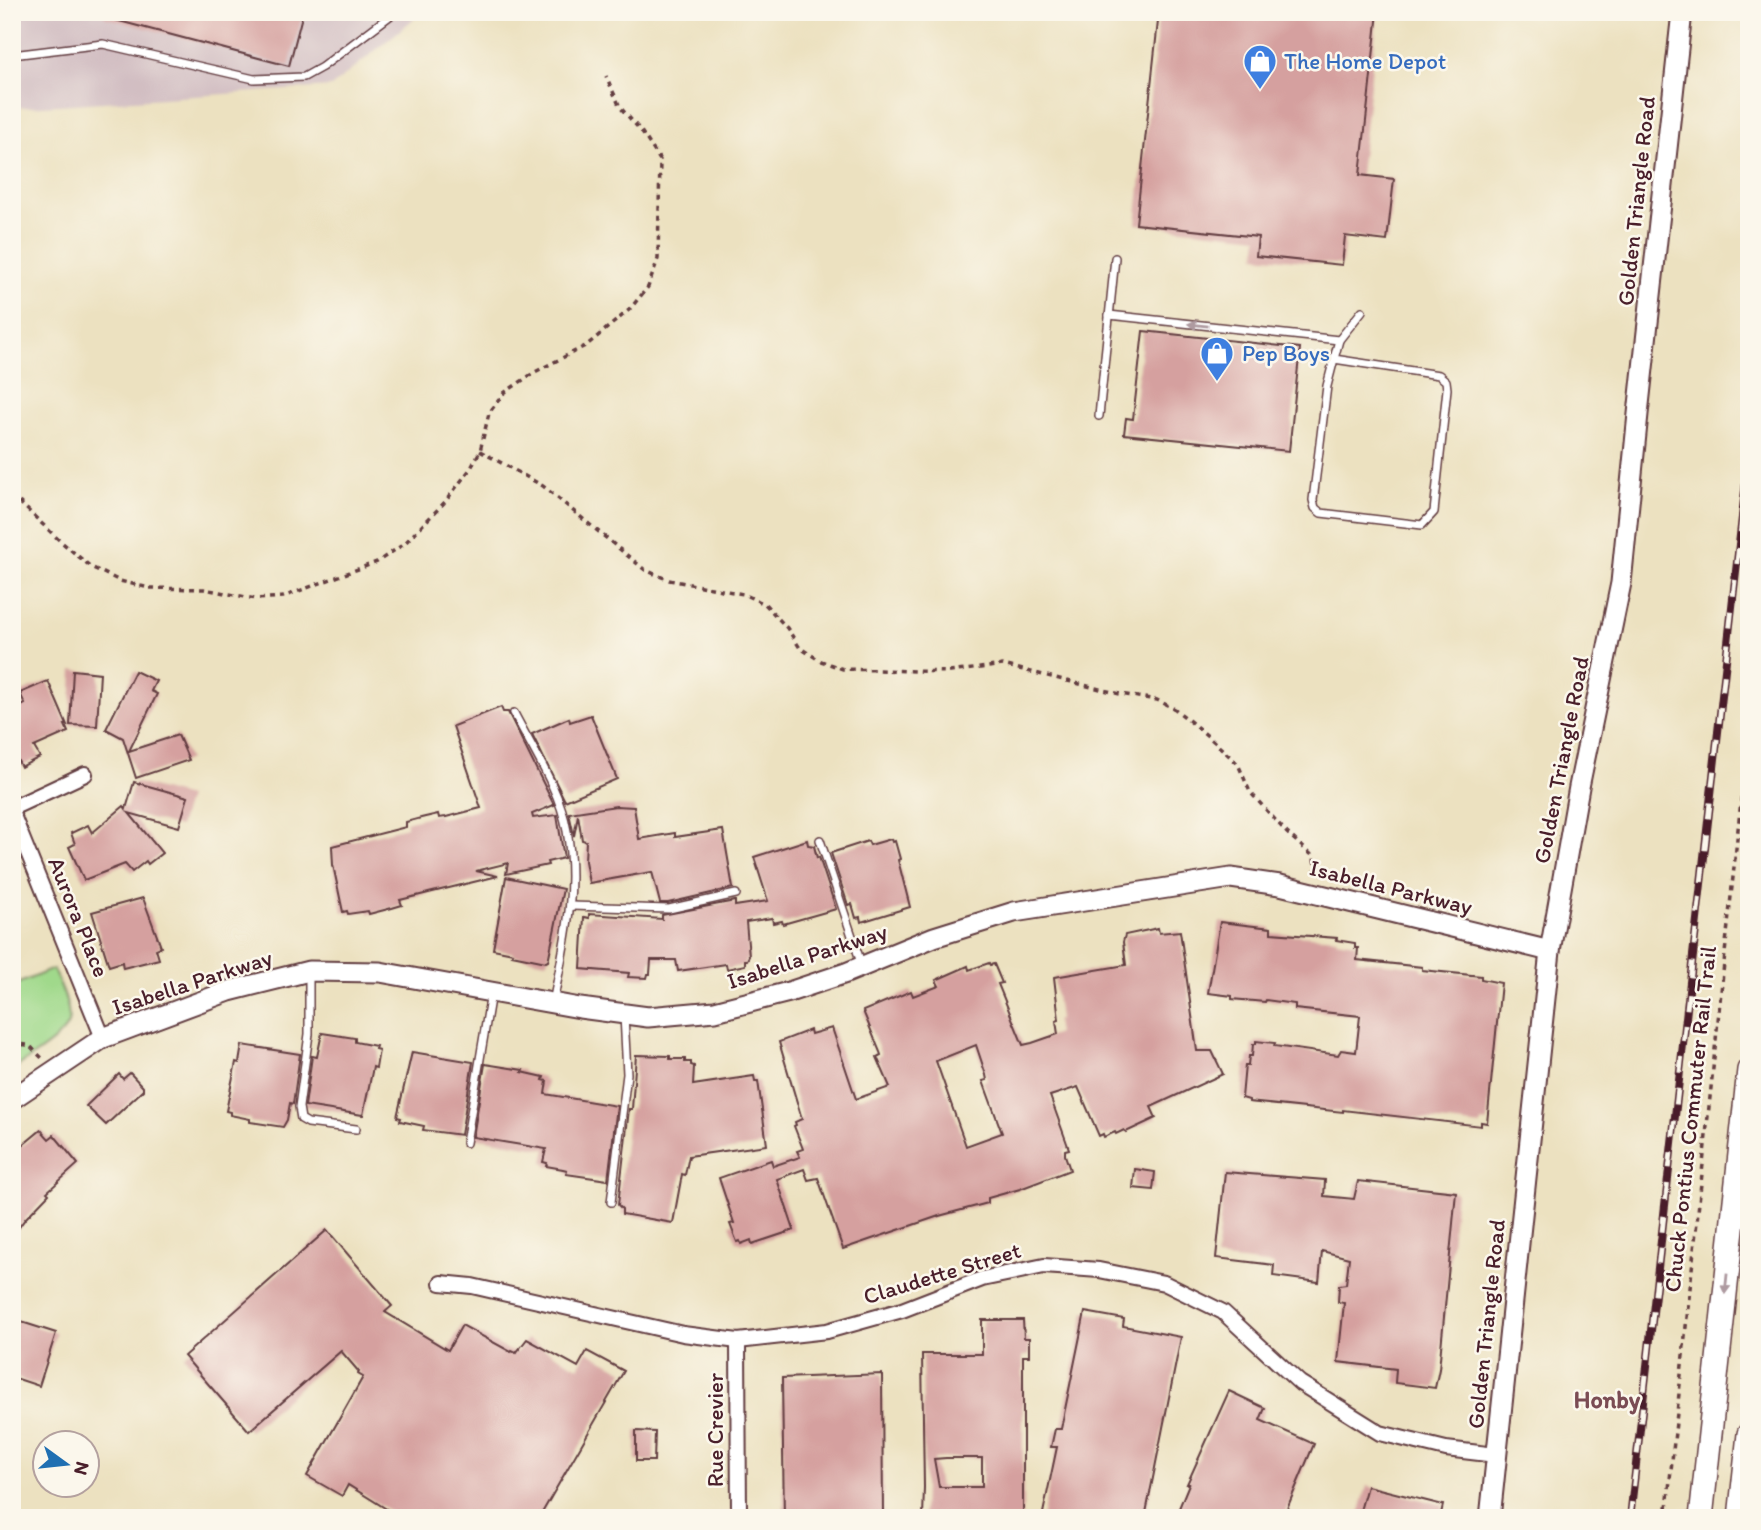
<svg xmlns="http://www.w3.org/2000/svg" width="1761" height="1530" font-family="Itim,sans-serif">
	<style>
		.industrial { fill: #d2bec2 }
		.green { fill: #a0d98b; stroke: #757c5b; stroke-width: 2 }
		.building { fill: #d5a09f; fill-rule: evenodd }
		.lines { fill: none; stroke-linecap: round; stroke-linejoin: round }
		.service-casing { stroke: #623c41; stroke-width: 10 }
		.minor-casing { stroke: #623c41; stroke-width: 18 }
		.tertiary-casing { stroke: #623c41; stroke-width: 23 }
		.primary-casing { stroke: #623c41; stroke-width: 26 }
		.path { stroke: #623c41; stroke-width: 3.5; stroke-dasharray: 5 5; stroke-linecap: butt }
		.service { stroke: #fff; stroke-width: 7 }
		.minor { stroke: #fff; stroke-width: 14 }
		.tertiary { stroke: #fff; stroke-width: 19 }
		.primary { stroke: #fff; stroke-width: 23 }
		.rail-casing { stroke: #4a1f2b; stroke-width: 8 }
		.rail { stroke: #fbf7ec; stroke-width: 5; stroke-dasharray: 16; stroke-linecap: butt }
		.oneway { fill: #ae9aa0 }
		.labels { text-anchor: middle; dominant-baseline: central; stroke-width: 5; stroke-linejoin: round; paint-order: stroke }
		.shop-label { font-size: 23px; fill: #366cbe; stroke: #fbf7ec; text-anchor: start }
		.street-label { font-size: 23px; fill: #4a1f2b; stroke: #fbf7ec }
		.neighbourhood-label { font-size: 24px; font-weight: bold; fill: #7b4c54; stroke: #fbf7ec }
	</style>
	<rect width="100%" height="100%" fill="#fbf7ec"/>
	<filter id="ink" filterUnits="userSpaceOnUse"><feTurbulence type="fractalNoise" baseFrequency=".0143" numOctaves="2"/><feDisplacementMap in="SourceGraphic" scale="14" xChannelSelector="R" yChannelSelector="G"/><feConvolveMatrix kernelMatrix="1 2 1 2 8 2 1 2 1" color-interpolation-filters="sRGB"/></filter>
	<filter id="wash" filterUnits="userSpaceOnUse"><feTurbulence type="fractalNoise" baseFrequency=".00686" numOctaves="4" result="noise"/><feDisplacementMap in="SourceGraphic" scale="28" xChannelSelector="R" yChannelSelector="G"/><feGaussianBlur stdDeviation="1.57" result="paint"/><feColorMatrix in="noise" values="0 0 0 0 0 0 0 0 0 0 0 0 0 0 0 0 0 1.4 0 .05"/><feComposite in="paint" operator="in"/></filter>
	<g filter="url(#wash)">
		<rect width="100%" height="100%" fill="#ece1c0"/>
		<path class="industrial" d="M12,12H422L331,87L12,108Z"/>
		<path class="green" d="M53,969C59,984 72,1007 68,1023C64,1038 25,1061 12,1070V986Z"/>
		<g id="blocks">
			<g class="building">
				<path d="M105,12H303L289,66L104,17Z"/>
				<path d="M1159,12H1378L1360,175L1394,179L1387,241L1345,236L1342,265L1256,256L1258,237L1136,224Z"/>
				<path d="M1143,331L1300,348L1289,451L1124,434L1126,418L1133,419Z"/>
				<path d="M73,670L100,673L97,726L70,725Z"/>
				<path d="M135,671L156,681L151,691L157,694L129,751L178,735L189,760L136,778L123,738L106,729Z"/>
				<path d="M48,681L67,725H65L68,732L34,747L40,757L21,767L17,759L12,762V711L25,704L20,693Z"/>
				<path d="M501,707L503,712H508L554,805L532,814L533,818L557,815L564,858L547,862L548,865L506,874L508,863L476,871L498,876L400,900L402,905L392,908L369,914L368,911L348,914L347,911L343,912L333,865L332,846L406,827V822L421,818L438,814L439,818L446,817L481,808L453,726Z"/>
				<path d="M591,715L617,779L565,801L532,734L569,718L570,722Z"/>
				<path d="M134,782L188,797L179,827L129,813L162,853L148,864L146,861L132,872L125,864L84,880L69,847L75,844L71,833L88,825L92,833L124,806L126,809Z"/>
				<path d="M616,806L634,807L639,839L675,833V837L723,830L733,888L668,903H660L652,872L589,883L585,861L586,841L582,840L578,815L574,836L569,813Z"/>
				<path d="M891,839L892,842L895,841L900,859L898,860L910,907L861,922L860,917L856,918L852,904L848,905L831,853L868,841L870,845Z"/>
				<path d="M807,840L808,845L814,846L817,858L819,857L836,909L783,924L782,921L773,923L772,918L746,922L749,956L747,960H745V965L727,969L726,964L678,971L676,960H651L650,974H648L647,978L628,977L629,973L581,969L584,917L589,918V914L662,919V915L735,901V906L768,901L754,857Z"/>
				<path d="M506,877L563,889L548,961L546,962L512,955L513,953L493,949Z"/>
				<path d="M143,898L161,947L156,949L159,959L123,968L122,962L109,966L92,912Z"/>
				<path d="M1220,922L1271,928V933L1337,938L1336,940L1355,943V948H1358L1357,960L1422,967V970L1481,976V979L1501,983L1487,1123L1481,1122V1126L1343,1110V1112L1315,1109L1249,1102V1100L1242,1098L1245,1065H1248L1249,1056H1252L1253,1044H1256V1041L1275,1043L1274,1046L1338,1055L1341,1050L1356,1052L1360,1016L1295,1009V1004L1266,1000L1265,1002L1232,999V996L1208,993Z"/>
				<path d="M1158,928L1159,933L1180,931L1197,1051H1212L1223,1074L1151,1107L1156,1118L1126,1132L1124,1130L1116,1134L1115,1132L1104,1137L1103,1134L1099,1136L1078,1087L1050,1096L1069,1149L1065,1150V1155L1070,1170L1020,1189L988,1198V1203L939,1216L843,1249L818,1178L808,1180L804,1169L777,1179L794,1230L752,1244L751,1240L741,1244L740,1241L737,1242L730,1224L734,1223L719,1178L771,1160L773,1166L800,1157L797,1151L803,1149L794,1126L796,1125L795,1122L802,1119L779,1042L810,1030L811,1034L832,1028L856,1099L890,1087L877,1057L881,1055L880,1052L863,1011L911,991L913,996L939,986L936,980L968,966L969,970L989,963L990,965L994,964L1002,983L998,984L1023,1045L1032,1043L1058,1034L1056,1021L1059,1020L1054,977L1126,965L1123,942L1125,935ZM976,1045L986,1075L987,1080L983,1081L1002,1133L966,1146L936,1061Z"/>
				<path d="M322,1033L355,1038V1042L376,1046L375,1049L379,1050L376,1068L373,1067L363,1115L305,1106L312,1056L317,1057Z"/>
				<path d="M242,1045L300,1054L293,1104L290,1103L287,1120L283,1127L250,1122V1119L230,1115V1112L226,1111L236,1062L239,1063Z"/>
				<path d="M412,1052L473,1062L461,1135L423,1130L424,1126L400,1121L401,1118L397,1117Z"/>
				<path d="M636,1055L670,1056V1059H685V1062H691V1065L694,1066L693,1085L754,1076L755,1081H758L767,1145L689,1156L685,1175L682,1174L673,1223L622,1214V1209L618,1205L629,1109H632Z"/>
				<path d="M485,1064L523,1070L522,1072L544,1077L543,1080L547,1081L545,1094L617,1106L608,1180L566,1174L567,1170L563,1169L546,1166L547,1163L543,1162L546,1149L473,1137Z"/>
				<path d="M130,1073L143,1087V1090L106,1125L86,1106L119,1074L123,1079Z"/>
				<path d="M41,1130L49,1139L54,1135L78,1164L47,1192L49,1194L25,1219L12,1237V1154Z"/>
				<path d="M1135,1169L1155,1172L1153,1190L1133,1188Z"/>
				<path d="M1225,1172L1325,1180L1324,1196L1354,1199L1358,1181L1456,1192L1439,1369L1435,1388L1395,1383L1396,1369L1338,1362L1344,1303L1338,1302L1339,1285L1346,1284L1349,1258L1322,1251L1319,1282L1273,1276L1274,1265L1216,1258Z"/>
				<path d="M327,1230L392,1306L385,1312L448,1350L462,1325L511,1352L512,1351L516,1353L527,1339L578,1367L587,1351L624,1371L539,1518H401L348,1485L342,1496L307,1476L363,1377L358,1374L359,1372L341,1351L249,1431L184,1356Z"/>
				<path d="M1085,1312L1124,1319L1123,1326L1181,1337L1145,1518H1042L1057,1447H1051L1055,1429H1061Z"/>
				<path d="M12,1319L56,1333L39,1386L12,1377Z"/>
				<path d="M982,1320H1023L1024,1338H1029V1356H1023V1518H923L924,1487L922,1354H982ZM946,1458H982V1487H939L934,1459Z"/>
				<path d="M882,1374L883,1518H784L782,1378Z"/>
				<path d="M1229,1391L1265,1408L1260,1420L1314,1444L1283,1518H1175L1189,1484H1187Z"/>
				<path d="M636,1431L655,1432L654,1461H636Z"/>
				<path d="M1367,1486L1443,1505L1440,1518H1358Z"/>
			</g>
		</g>
	</g>
	<g filter="url(#ink)">
		<use href="#blocks" fill-opacity="0" stroke="#623c41" stroke-width="2"/>
		<g class="lines">
			<defs>
				<g id="service">
					<path d="M12,55L103,44L254,79L304,77L322,67L395,12"/>
					<path d="M1109,315L1339,340"/>
					<path d="M1334,359L1439,375L1446,381L1447,389L1434,512L1422,525L1321,513L1315,508L1313,500L1327,386L1334,359L1339,340L1362,311"/>
					<path d="M1099,416L1115,258"/>
					<path d="M514,713C533,750 560,790 567,831C578,891 564,945 553,1003"/>
					<path d="M820,840L862,966"/>
					<path d="M571,906L669,909L736,894"/>
					<path d="M309,972V1034L299,1107L301,1119L308,1123L356,1129"/>
					<path d="M466,1143L491,993"/>
					<path d="M611,1202L627,1074L624,1015"/>
				</g>
				<g id="minor">
					<path d="M12,808L85,774"/>
					<path d="M12,813L103,1038"/>
					<path d="M441,1283L472,1286L683,1334L738,1341L827,1331L902,1310L982,1279L1044,1266L1099,1270L1164,1283L1223,1312L1300,1383L1380,1433L1446,1449L1496,1455"/>
					<path d="M738,1341L739,1518"/>
				</g>
				<g id="tertiary">
					<path d="M12,1099L103,1038L229,991L309,971L380,972L580,1008L648,1017L715,1011L789,992L846,973L934,937L1014,912L1231,878L1280,885L1550,951"/>
					<path d="M1490,1518L1550,951L1579,787L1621,583L1638,414L1682,12"/>
				</g>
				<g id="primary">
					<path d="M1701,1518L1749,1070"/>
					<path d="M1740,1518L1749,1434"/>
				</g>
			</defs>
			<use href="#service" class="service-casing"/>
			<use href="#minor" class="minor-casing"/>
			<use href="#tertiary" class="tertiary-casing"/>
			<use href="#primary" class="primary-casing"/>
			<g class="path">
				<path d="M480,451L543,486L645,570L669,580L743,594L765,604L787,628L800,648L821,661L843,669L950,672L1003,665L1120,694L1157,700L1175,709L1209,737L1238,764L1250,792L1287,833L1314,857L1316,875"/>
				<path d="M12,495L58,539L91,567L120,581L149,588L204,589L256,599L283,597L377,562L404,544L445,502L471,468L480,451L489,413L504,393L535,372L587,345L629,310L648,287L658,259L660,160L641,131L620,107L606,76"/>
				<path d="M12,1044L29,1045L42,1058"/>
				<path d="M1666,1518L1749,724"/>
			</g>
			<use href="#service" class="service"/>
			<use href="#minor" class="minor"/>
			<use href="#tertiary" class="tertiary"/>
			<use href="#primary" class="primary"/>
			<defs>
				<path id="rail" d="M1630,1518L1749,455"/>
			</defs>
			<use href="#rail" class="rail-casing"/>
			<use href="#rail" class="rail"/>
		</g>
		<defs><path id="oneway-solid" d="M-6-.8H1V-3.2L6.5 0L1 3.2V.8H-6Z" transform="scale(1.75)"/></defs>
		<g class="oneway">
			<use href="#oneway-solid" transform="translate(1198 325) rotate(-174)"/>
			<use href="#oneway-solid" transform="translate(1726 1284) rotate(96)"/>
		</g>
	</g>
	<defs>
		<symbol id="shop-pin" viewBox="-11 -11 22 30"><path d="M0 17L-7.5 6A9.5 9.5 0 1 1 7.5 6Z" fill="#3f7fe0" stroke="#fbf7ec"/><path d="M-5-2.5h2.3a2.7 3.5 0 0 1 5.4 0H5L5.5 6h-11ZM-1.5-2.5h3a1.5 2.3 0 0 0-3 0Z" fill="#fff"/></symbol>
	</defs>
	<g fill-rule="evenodd">
		<use href="#shop-pin" x="1241" y="42" width="38" height="52"/>
		<use href="#shop-pin" x="1198" y="334" width="38" height="52"/>
	</g>
	<g class="labels">
		<g class="shop-label">
			<text x="1284" y="61">The Home Depot</text>
			<text x="1242" y="353">Pep Boys</text>
		</g>
		<g class="street-label">
			<text transform="translate(1636 201) rotate(-84)">Golden Triangle Road</text>
			<text transform="translate(1561 760) rotate(-79)">Golden Triangle Road</text>
			<text transform="translate(1391 887) rotate(14)">Isabella Parkway</text>
			<text transform="translate(79 917) rotate(68)">Aurora Place</text>
			<text transform="translate(807 956) rotate(-18)">Isabella Parkway</text>
			<text transform="translate(192 982) rotate(-18)">Isabella Parkway</text>
			<text transform="translate(1690 1119) rotate(-84)">Chuck Pontius Commuter Rail Trail</text>
			<text transform="translate(942 1273) rotate(-17)">Claudette Street</text>
			<text transform="translate(1486 1324) rotate(-84)">Golden Triangle Road</text>
			<text transform="translate(715 1430) rotate(-90)">Rue Crevier</text>
		</g>
		<g class="neighbourhood-label">
			<text x="1607" y="1399">Honby</text>
		</g>
	</g>
	<rect width="1761" height="1530" fill="none" stroke="#fbf7ec" stroke-width="42"/>
	<g transform="translate(66 1464) rotate(105)"><circle r="33" fill="#fbf7ec" stroke="#b4a19f" stroke-width="2"/>
	<path d="M0-5L12 26L0 18L-12 26Z" fill="#1f6fb2"/>
	<text y="-10" font-size="19" font-weight="bold" text-anchor="middle" fill="#4a1f2b">N</text>
	</g>
</svg>
